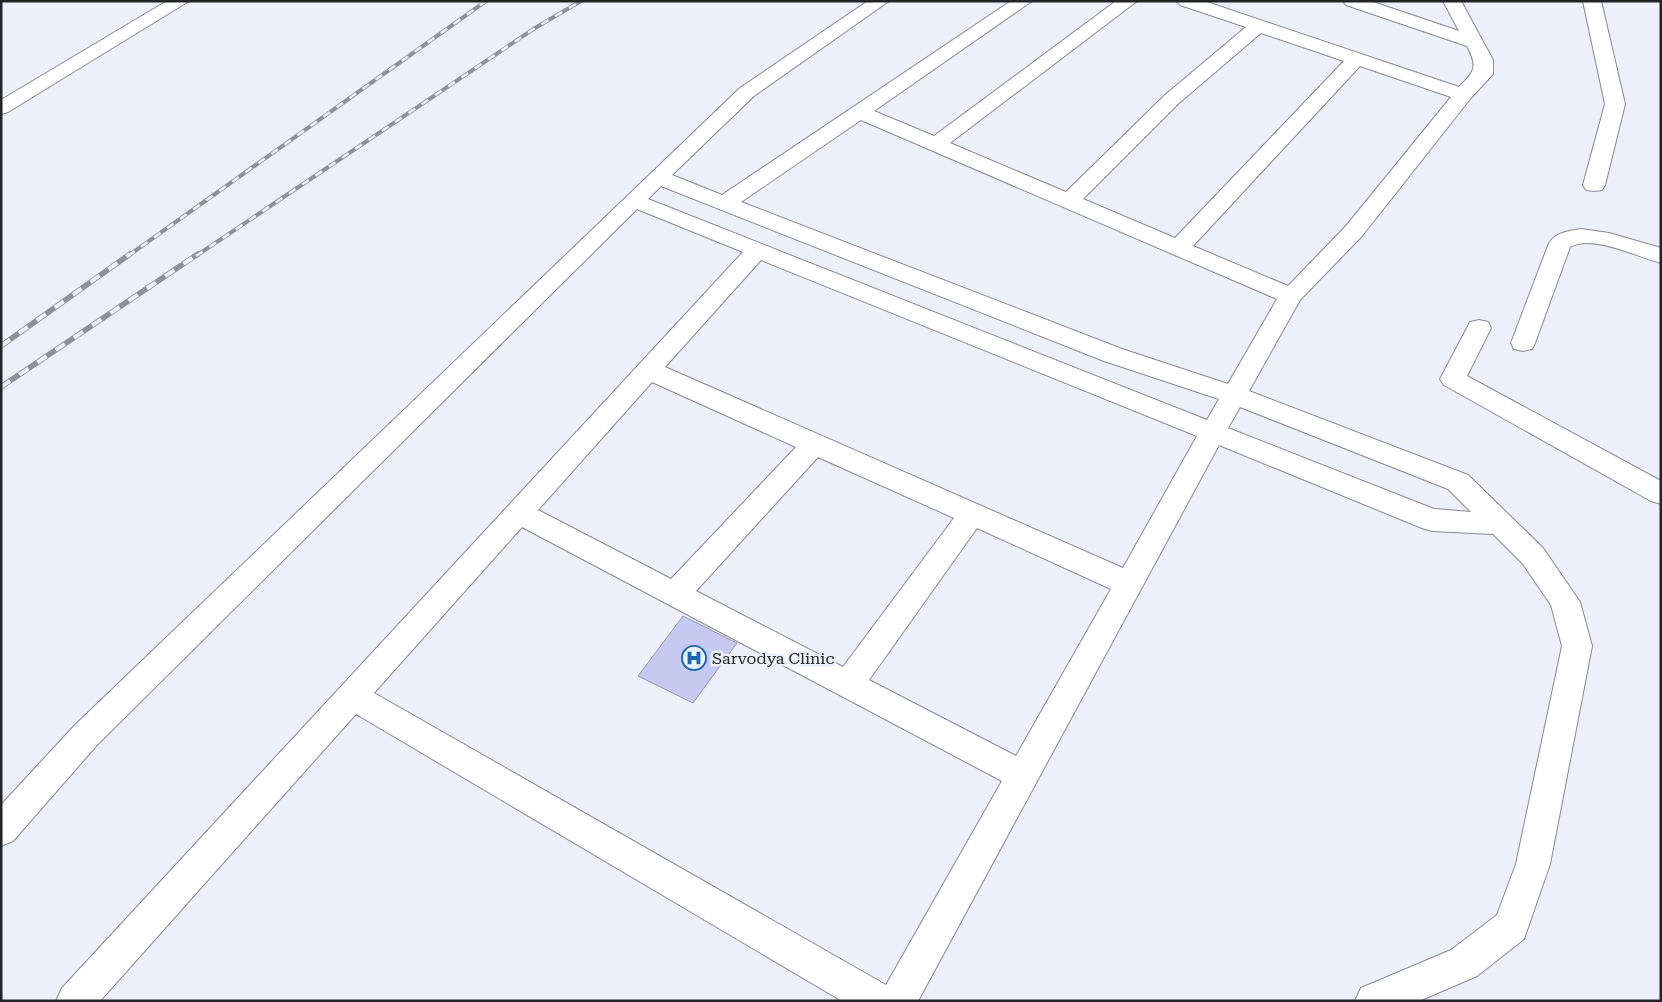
<svg xmlns="http://www.w3.org/2000/svg" width="1662" height="1002" font-family="'Roboto Serif',serif">
	<style>
		.building { fill: #c6caf0; stroke: #9798a3 }
		.lines { fill: none; stroke-linecap: round; stroke-linejoin: round }
		.minor-casing { stroke: #888994; stroke-width: 2 }
		.minor { fill: #fff; fill-rule: evenodd }
		.rail-far1-casing { stroke: #8f9098; stroke-width: 4 }
		.rail-casing { stroke: #8f9098; stroke-width: 5.5 }
		.rail-far1 { stroke: #edeffa; stroke-width: 2.5; stroke-dasharray: 8; stroke-linecap: butt }
		.rail { stroke: #edeffa; stroke-width: 4; stroke-dasharray: 11; stroke-linecap: butt }
		.labels { text-anchor: middle; dominant-baseline: central; stroke-width: 5; stroke-linejoin: round; paint-order: stroke }
		.poi-label { font-size: 16px; fill: #232428; stroke: #edeffa; text-anchor: start }
	</style>
	<rect width="100%" height="100%" fill="#edeffa"/>
	<path class="building" d="M683,616L737,643L693,703L638,676Z"/>
	<g class="lines">
		<defs>
			<g id="minor">
				<path d="M167,1H189L8,112L1,114V100Z"/>
				<path d="M868,1H889L754,96L672,175L722,195L1011,1H1032L874,111L934,136L1116,1H1137L950,143L1066,192L1165,95L1246,27L1180,5L1177,1H1204L1459,87C1475,71 1478,67 1467,46L1346,5L1343,1H1370L1459,31L1443,1H1461L1493,60V74L1470,99L1362,236L1300,300L1249,391L1468,475L1543,548L1580,602L1592,646L1550,864L1524,939L1477,976L1419,1001H1355L1361,988L1451,950L1497,915L1516,864L1562,646L1551,605L1523,564L1493,534L1432,531L1422,528L1219,445L918,1001H842L356,714L100,1001H56L62,988L743,252L637,209L97,745L13,841L1,846V805L75,725L740,88ZM1261,33L1344,61L1175,238L1083,199L1179,103ZM1360,66L1451,97L1346,226L1288,286L1193,246ZM861,120L1277,299L1228,384L1122,349L741,202ZM661,186L1104,361L1219,399L1207,420L648,199ZM761,260L1197,436L1123,568L665,367ZM652,382L796,447L671,579L538,510ZM1240,407L1448,489L1471,512L1434,509L1228,428ZM818,457L954,518L843,667L696,591ZM522,527L1002,781L886,985L374,693ZM977,528L1111,589L1016,756L869,680Z"/>
				<path d="M1583,1H1601L1625,104L1605,185L1602,190L1594,191L1586,190L1583,185L1605,104Z"/>
				<path d="M1581,229L1609,233L1661,248V263C1637,257 1593,234 1570,247L1535,343L1532,349L1523,351L1514,349L1511,343L1549,243C1556,232 1569,231 1581,229Z"/>
				<path d="M1479,320L1488,322L1491,328L1467,376L1661,481V504L1651,501L1444,385L1440,379L1467,328L1470,322Z"/>
			</g>
		</defs>
		<use href="#minor" class="minor-casing"/>
		<use href="#minor" class="minor"/>
		<defs>
			<g id="rail-far1">
				<path d="M128,256L486,1"/>
				<path d="M196,256L535,28L581,1"/>
			</g>
			<g id="rail">
				<path d="M1,346L130,254"/>
				<path d="M1,387L198,254"/>
			</g>
		</defs>
		<use href="#rail-far1" class="rail-far1-casing"/>
		<use href="#rail" class="rail-casing"/>
		<use href="#rail-far1" class="rail-far1"/>
		<use href="#rail" class="rail"/>
	</g>
	<defs>
		<symbol id="hospital-ring" viewBox="-11 -11 22 22"><circle r="9.5" fill="#edeffa" stroke="#1966b5" stroke-width="1.5"/><path d="M-5-5h3v3.5h4V-5h3V5h-3V1.5h-4V5h-3Z" fill="#1966b5"/></symbol>
	</defs>
	<g fill-rule="evenodd">
		<use href="#hospital-ring" x="680" y="644" width="28" height="28"/>
	</g>
	<g class="labels">
		<g class="poi-label">
			<text x="712" y="658">Sarvodya Clinic</text>
		</g>
	</g>
	<rect width="1662" height="1002" fill="none" stroke="#232428" stroke-width="5"/>
</svg>
